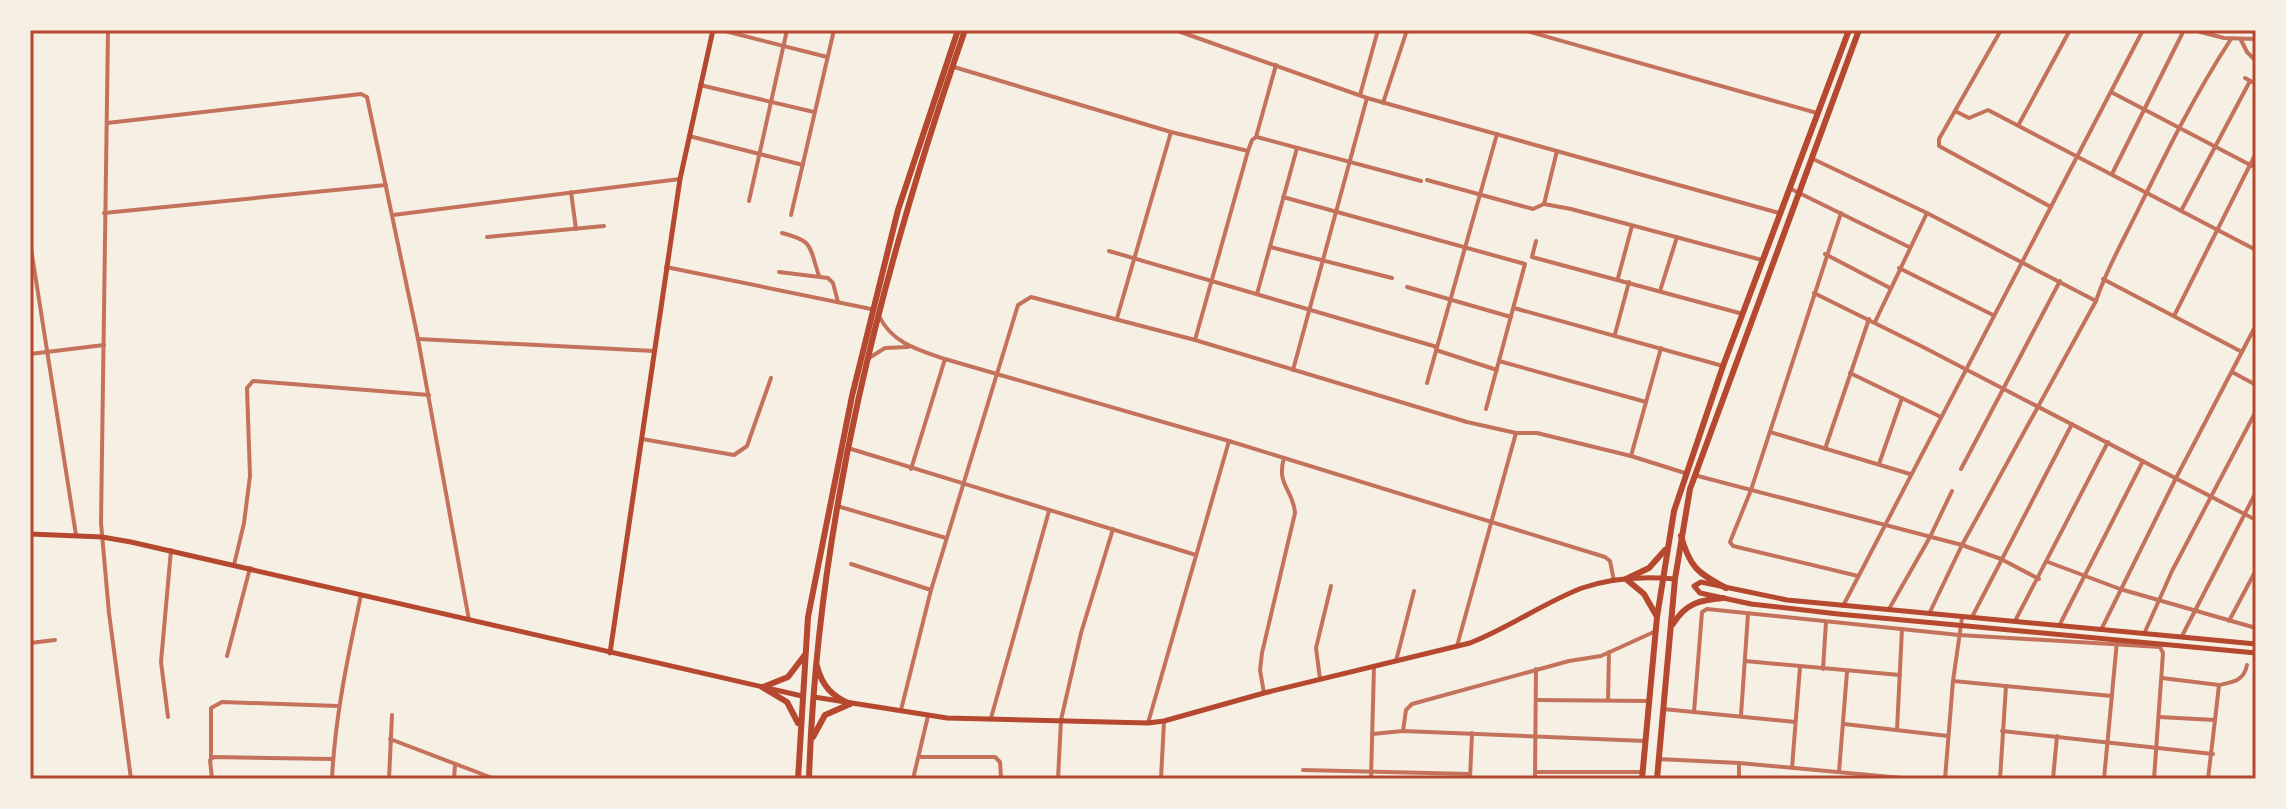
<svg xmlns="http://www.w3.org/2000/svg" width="2286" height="809" font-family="'Exo 2',sans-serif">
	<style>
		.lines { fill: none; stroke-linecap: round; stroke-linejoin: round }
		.minor { stroke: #c5725c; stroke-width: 4 }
		.secondary { stroke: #b5482f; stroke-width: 5 }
		.primary { stroke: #b5482f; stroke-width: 6 }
		.neatline { fill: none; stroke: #b5482f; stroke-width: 3 }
	</style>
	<rect width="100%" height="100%" fill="#f6efe4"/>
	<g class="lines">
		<g class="minor">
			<path d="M108,30L101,523L109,613L131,779"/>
			<path d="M275,30H279"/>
			<path d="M721,30L827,57"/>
			<path d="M1175,30L1367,98L1779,213"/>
			<path d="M1523,30L1817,113"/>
			<path d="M2001,30L1939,139V146L2051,207"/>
			<path d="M2193,30L2224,38L2256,39"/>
			<path d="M2241,40L2247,52L2256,61"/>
			<path d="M954,67L1171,132L1248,151"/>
			<path d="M2245,78L2256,84"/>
			<path d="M700,85L814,112"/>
			<path d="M2111,92L2256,168"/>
			<path d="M1360,95L1378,30"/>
			<path d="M1383,103L1407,30"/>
			<path d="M1955,111L1969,118L1988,110L2256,250"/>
			<path d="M107,123L361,94L367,97L418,339L469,620"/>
			<path d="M2019,124L2070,30"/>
			<path d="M689,136L803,165"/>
			<path d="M1257,137L1421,181"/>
			<path d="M1813,159L1927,213L2096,301"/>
			<path d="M2112,174L2184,30"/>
			<path d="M1427,180L1533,209L1544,204L1571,209L1762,260"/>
			<path d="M1789,188L1909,247"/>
			<path d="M571,192L576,229"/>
			<path d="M1283,197L1525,264L1486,409"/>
			<path d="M749,201L787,30"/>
			<path d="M1544,204L1557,151"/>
			<path d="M2181,211L2250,81"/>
			<path d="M104,213L386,185"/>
			<path d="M1841,213L1751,490L1730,542L1733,546L1858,576"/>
			<path d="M393,215L680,179"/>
			<path d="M791,215L834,30"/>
			<path d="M782,233C814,241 809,246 819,276"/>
			<path d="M487,237L604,226"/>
			<path d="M1536,241L1532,257L1743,314"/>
			<path d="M30,242L76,535"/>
			<path d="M1270,247L1392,278"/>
			<path d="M1109,251L1437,347"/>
			<path d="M1825,254L1890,288"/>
			<path d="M666,267L871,309"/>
			<path d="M1899,268L1993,315"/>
			<path d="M779,272L828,278L833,283L838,302"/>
			<path d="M1618,278L1632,226"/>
			<path d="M2103,279L2242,352"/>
			<path d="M1407,287L1511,317"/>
			<path d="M1660,291L1677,237"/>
			<path d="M1814,293L1923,347L2256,520"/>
			<path d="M1257,294L1297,148"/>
			<path d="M1514,308L1723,366"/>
			<path d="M879,316C892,343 918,350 945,359L1229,441L1605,557L1610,561L1614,581"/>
			<path d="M2174,316L2256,153"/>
			<path d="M1117,318L1171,132"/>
			<path d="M1875,322L1927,213"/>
			<path d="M1615,334L1629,282"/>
			<path d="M418,339L654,351"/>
			<path d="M1195,340L1248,151L1252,140L1256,137L1276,65"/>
			<path d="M1436,350L1497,370"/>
			<path d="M30,354L104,345"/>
			<path d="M869,358L885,348L908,347"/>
			<path d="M1499,361L1646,402"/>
			<path d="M1293,370L1367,98"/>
			<path d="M2232,372L2256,385"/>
			<path d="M1850,373L1941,417"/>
			<path d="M1427,383L1497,134"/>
			<path d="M1770,432L1910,474"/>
			<path d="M642,439L734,455L747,446L771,378"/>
			<path d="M848,448L1196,555"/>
			<path d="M1825,449L1869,319"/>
			<path d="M1631,456L1661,348"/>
			<path d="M1879,464L1902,398"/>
			<path d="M911,469L945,359"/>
			<path d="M1961,469L2060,281"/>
			<path d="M1694,475L1962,545L2001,559L2039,579"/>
			<path d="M837,506L946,538"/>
			<path d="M2048,562L2120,589L2256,628"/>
			<path d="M851,564L931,590"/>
			<path d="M234,565L244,523L250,476L247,388L253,381L429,395"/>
			<path d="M1843,606L2143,30"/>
			<path d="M1889,609L1930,537L1952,491"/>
			<path d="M1929,614L1962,545L2096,301C2106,270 2123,241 2137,212C2166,153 2195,94 2231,39"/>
			<path d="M1972,617L2072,424"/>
			<path d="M2015,621L2108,442"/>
			<path d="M2229,621L2256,570"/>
			<path d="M2059,626L2143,461"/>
			<path d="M2101,630L2176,478L2256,325"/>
			<path d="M2144,634L2172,571L2256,411"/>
			<path d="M2182,636L2256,492"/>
			<path d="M30,643L55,640"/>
			<path d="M1457,646L1516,433"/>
			<path d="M227,656L250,568"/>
			<path d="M1396,661L1414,591"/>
			<path d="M1745,661L1900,675"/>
			<path d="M1823,669L1826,622"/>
			<path d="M1320,679L1316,648L1331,586"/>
			<path d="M1953,681L2112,696"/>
			<path d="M2219,685C2233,682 2244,681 2247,665"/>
			<path d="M1264,693L1260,670L1262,653L1295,513C1293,489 1276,485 1284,458"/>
			<path d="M1536,700L1649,701"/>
			<path d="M1608,700L1609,652"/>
			<path d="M1663,709L1795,722"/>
			<path d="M901,710L931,590L1018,305L1031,297L1195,340L1467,422L1516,433H1537L1631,456L1685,473"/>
			<path d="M1694,712L1702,612L1707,609L1959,635L2160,647L2163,653L2154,779"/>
			<path d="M1741,715L1748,614"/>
			<path d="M168,717L161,662L171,550"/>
			<path d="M2159,717L2215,720L2219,685L2162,678"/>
			<path d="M991,718L1049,511"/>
			<path d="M1148,723L1229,441"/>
			<path d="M1844,724L1948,736"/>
			<path d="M1897,730L1902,629"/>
			<path d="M1403,731L1406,710L1412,704L1569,661L1601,656L1656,631"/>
			<path d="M2002,731L2213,754"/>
			<path d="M1372,734L1403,731L1645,741"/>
			<path d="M390,739L495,779"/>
			<path d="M920,757H995L1000,762L1001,777"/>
			<path d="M211,758V708L222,702L338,706"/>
			<path d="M1658,759L1739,763L1913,779"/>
			<path d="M1792,768L1800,667"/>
			<path d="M1303,770L1470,774"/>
			<path d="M1535,772H1642"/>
			<path d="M1839,772L1847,672"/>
			<path d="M999,778L1028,779"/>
			<path d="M212,779L210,760L214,757L333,759"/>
			<path d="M332,779C335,716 348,656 361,595"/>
			<path d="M389,779L392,715"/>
			<path d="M454,779L455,765"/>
			<path d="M913,779L928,716"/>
			<path d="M1058,779L1061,720L1081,633L1113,529"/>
			<path d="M1161,779L1164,721"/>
			<path d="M1371,779L1374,666"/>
			<path d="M1470,779L1472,733"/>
			<path d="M1535,779L1536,669"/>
			<path d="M1739,779V763"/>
			<path d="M1945,779L1953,681L1962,618"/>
			<path d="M2000,779L2006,686"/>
			<path d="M2053,779L2057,736"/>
			<path d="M2104,779L2117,641"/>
			<path d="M2208,779L2215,720"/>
		</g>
		<g class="secondary">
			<path d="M30,534L102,537L131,542L802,696"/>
			<path d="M2256,644L1787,600L1701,582L1694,586L1700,593L1751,604L1838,614L2256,653"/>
			<path d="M610,653L680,179L713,30"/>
			<path d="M814,697L947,718L1148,723L1164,721L1264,693L1470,643C1509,628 1543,603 1582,588C1611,578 1644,576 1675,579"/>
		</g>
		<g class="primary">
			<path d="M1681,536C1690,568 1698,573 1726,588"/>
			<path d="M1656,615L1644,594L1626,579L1649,568L1665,550"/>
			<path d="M1673,624C1686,603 1700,600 1723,598"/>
			<path d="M817,666C822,686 832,696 850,704"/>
			<path d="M762,687L787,702L798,723"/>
			<path d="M763,687L788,677L804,656"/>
			<path d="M813,737L825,715L850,704"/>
			<path d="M798,779L808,617L852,396L898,210L958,30"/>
			<path d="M809,779C817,521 881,273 965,30"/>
			<path d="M1642,779L1657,617L1674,511L1723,366L1849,30"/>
			<path d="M1657,779L1675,579L1690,489L1859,30"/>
		</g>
	</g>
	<rect width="2286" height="809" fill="none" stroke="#f6efe4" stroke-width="64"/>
	<rect x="32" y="32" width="2222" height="745" class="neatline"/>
</svg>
